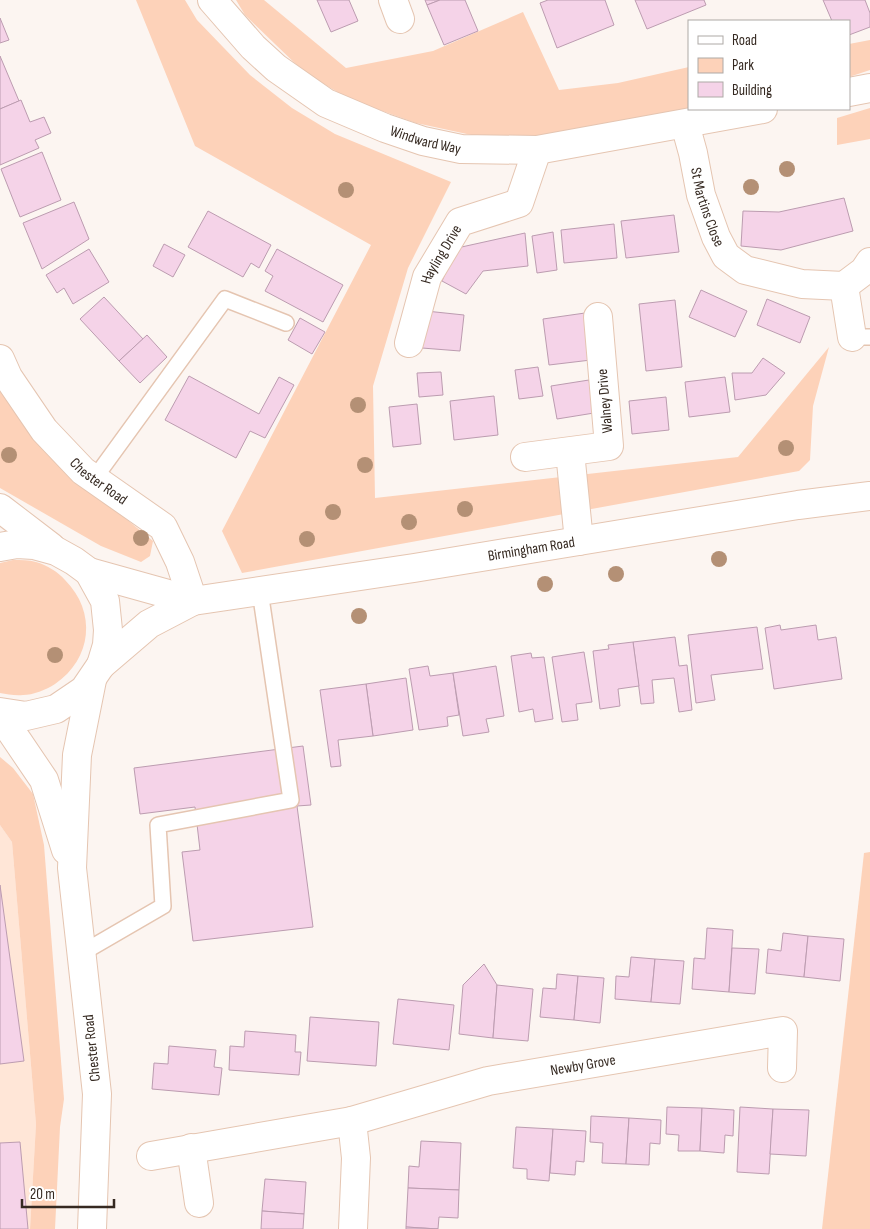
<svg xmlns="http://www.w3.org/2000/svg" width="870" height="1229" font-family="'Sofia Sans Condensed',sans-serif">
	<style>
		.built { fill: #ffe6d7 }
		.green { fill: #fdd2b9 }
		.building { fill: #f5d3e8; stroke: #bc9cb0 }
		.lines { fill: none; stroke-linecap: round; stroke-linejoin: round }
		.lane-casing { stroke: #e5c5b1; stroke-width: 18 }
		.street-casing { stroke: #e5c5b1; stroke-width: 30 }
		.secondary-casing { stroke: #e5c5b1; stroke-width: 30 }
		.lane { stroke: #fff; stroke-width: 15 }
		.street { stroke: #fff; stroke-width: 28 }
		.secondary { stroke: #fff; stroke-width: 28 }
		.tree { fill: #b49075 }
		.labels { text-anchor: middle; dominant-baseline: central; stroke-width: 4; stroke-linejoin: round; paint-order: stroke }
		.street-label { font-size: 15px; fill: #352921; stroke: #fff }
	</style>
	<rect width="100%" height="100%" fill="#fcf5f1"/>
	<path class="built" d="M0,825L12,842L36,1124L30,1229H0Z"/>
	<g class="green">
		<path d="M136,0H185L197,20L250,75L292,108L335,134L451,182L408,268L373,386L375,498L738,457L829,347L813,406L810,460L799,471L242,573L222,531L371,245L195,146Z"/>
		<path d="M236,0H264L346,68L433,51L523,12L559,90L618,83L689,67V109L557,135L490,139L416,123L349,99L304,72L245,15Z"/>
		<path d="M870,40V70L849,77V44Z"/>
		<path d="M870,108V139L837,145V118Z"/>
		<path d="M0,391L47,454L153,541L150,556L141,562L101,546L0,488Z"/>
		<path d="M13,560C21,560 29,560 36,562C47,565 58,572 65,580C97,612 92,659 55,684C46,690 33,695 23,695C15,696 7,694 0,693V563Z"/>
		<path d="M0,757L13,768L33,794L44,845L64,1099L60,1127L55,1229H30L36,1124L12,842L0,825Z"/>
		<path d="M870,852V1229H822L864,853Z"/>
	</g>
	<g class="building">
		<path d="M317,0H349L358,21L331,32Z"/>
		<path d="M425,0H440L427,5Z"/>
		<path d="M440,0H465L478,31L444,45L427,5Z"/>
		<path d="M548,0H605L614,25L557,48L540,3Z"/>
		<path d="M635,0H704L706,5L647,29Z"/>
		<path d="M823,0H865L870,13V27L849,35V21H832Z"/>
		<path d="M0,18L9,40L0,43Z"/>
		<path d="M0,56L19,101L0,109Z"/>
		<path d="M21,100L30,122L44,117L51,133L35,140L39,148L0,165V109Z"/>
		<path d="M42,152L61,200L20,217L1,169Z"/>
		<path d="M844,198L853,231L781,250L741,246L743,211L779,212Z"/>
		<path d="M74,202L89,239L42,269L23,223Z"/>
		<path d="M208,211L271,245L259,268L251,263L243,277L188,247Z"/>
		<path d="M674,215L679,252L626,258L621,221Z"/>
		<path d="M614,224L617,258L564,263L561,230Z"/>
		<path d="M553,232L557,270L537,273L532,236Z"/>
		<path d="M525,233L528,266L483,271L466,294L442,281L457,248Z"/>
		<path d="M164,244L185,255L173,277L153,266Z"/>
		<path d="M89,249L109,282L73,304L64,288L57,293L46,275Z"/>
		<path d="M277,249L343,285L323,322L265,291L273,276L265,271Z"/>
		<path d="M701,290L747,311L735,337L689,317Z"/>
		<path d="M104,297L143,339L119,361L80,319Z"/>
		<path d="M767,299L810,317L800,343L757,325Z"/>
		<path d="M675,300L682,367L646,371L639,304Z"/>
		<path d="M426,311L464,315L460,351L422,348Z"/>
		<path d="M585,313L591,360L549,365L543,319Z"/>
		<path d="M300,318L325,332L312,354L288,340Z"/>
		<path d="M147,335L167,357L140,383L119,361Z"/>
		<path d="M763,358L785,373L766,395L735,400L732,373H752Z"/>
		<path d="M538,367L543,396L519,399L515,370Z"/>
		<path d="M441,372L443,395L419,397L417,373Z"/>
		<path d="M189,376L259,414L279,377L294,385L265,438L250,431L236,458L165,420Z"/>
		<path d="M725,377L730,412L689,417L685,382Z"/>
		<path d="M589,380L594,413L557,419L551,386Z"/>
		<path d="M494,396L498,435L454,440L450,401Z"/>
		<path d="M666,397L669,430L632,434L629,401Z"/>
		<path d="M417,404L421,444L393,447L389,407Z"/>
		<path d="M780,625L781,630L816,625L818,640L836,637L842,679L774,689L765,628Z"/>
		<path d="M757,627L763,669L711,675L715,700L696,703L688,635Z"/>
		<path d="M675,637L679,666L687,665L692,710L679,712L674,678L652,680L654,703L641,704L633,642Z"/>
		<path d="M633,642L639,686L618,689L620,706L600,709L593,651L609,649L608,645Z"/>
		<path d="M584,652L592,702L576,704L578,720L562,722L552,657Z"/>
		<path d="M531,653L532,658L544,657L553,719L535,722L533,709L519,712L511,656Z"/>
		<path d="M428,666L430,676L453,673L459,715L447,717L448,726L419,730L409,669Z"/>
		<path d="M496,666L504,716L486,719L489,732L463,736L453,673Z"/>
		<path d="M406,678L413,730L373,736L366,684Z"/>
		<path d="M366,684L373,736L338,740L341,766L331,767L320,690Z"/>
		<path d="M303,746L311,805L297,806L313,927L193,941L182,852L200,850L195,807L140,814L134,768Z"/>
		<path d="M0,885L24,1061L0,1064Z"/>
		<path d="M707,928L733,930L729,992L692,989L694,958L705,959Z"/>
		<path d="M783,933L808,936L804,977L766,973L768,949L781,951Z"/>
		<path d="M808,936L844,939L840,981L804,977Z"/>
		<path d="M732,948L759,949L755,994L729,992Z"/>
		<path d="M631,957L655,959L651,1002L615,999L616,976L629,977Z"/>
		<path d="M655,959L684,961L680,1004L651,1002Z"/>
		<path d="M484,964L497,985L493,1038L459,1034L463,985Z"/>
		<path d="M557,974L578,976L574,1020L540,1017L543,988L556,989Z"/>
		<path d="M578,976L604,978L600,1023L574,1020Z"/>
		<path d="M497,985L533,989L528,1041L493,1038Z"/>
		<path d="M398,999L454,1005L449,1050L393,1044Z"/>
		<path d="M310,1017L379,1022L376,1066L307,1061Z"/>
		<path d="M245,1031L296,1035L295,1052H301L299,1075L229,1070L230,1046L244,1047Z"/>
		<path d="M169,1046L216,1050L214,1067L222,1068L219,1095L152,1089L154,1063L168,1064Z"/>
		<path d="M667,1107L702,1108L700,1151H678L679,1135L666,1134Z"/>
		<path d="M740,1107L773,1109L769,1174L737,1172Z"/>
		<path d="M702,1108L734,1110L733,1136L725,1135L724,1153L700,1151Z"/>
		<path d="M773,1109L809,1110L806,1156L770,1154Z"/>
		<path d="M591,1116L629,1118L626,1164L602,1163L603,1143L590,1142Z"/>
		<path d="M629,1118L661,1120L660,1144L650,1143L649,1165L626,1164Z"/>
		<path d="M516,1127L553,1129L549,1181L527,1179V1169L513,1168Z"/>
		<path d="M553,1129L586,1131L584,1162L576,1161L575,1175L550,1173Z"/>
		<path d="M421,1141L461,1143L459,1190L408,1188L409,1166L419,1167Z"/>
		<path d="M20,1142L28,1229H0V1143Z"/>
		<path d="M265,1179L306,1182L304,1214L262,1211Z"/>
		<path d="M408,1188L459,1190L458,1218L439,1217L438,1229L406,1227Z"/>
		<path d="M262,1211L304,1214L303,1229H261Z"/>
		<path d="M406,1227L438,1229H406Z"/>
	</g>
	<g class="lines">
		<defs>
			<g id="lane">
				<path d="M852,337H870"/>
				<path d="M94,479L225,299L286,323"/>
				<path d="M82,953L163,906L158,825L291,800L260,591"/>
			</g>
			<g id="street">
				<path d="M393,0L400,19"/>
				<path id="s1" d="M685,124L693,153L701,195L716,237L726,256L745,270L802,284L844,286L852,337"/>
				<path d="M844,286L864,271L870,262"/>
				<path id="s2" d="M409,343L427,277L460,222L519,203L537,150"/>
				<path id="s3" d="M0,359L8,377L44,430L83,471L163,527L180,562L193,601"/>
				<path d="M570,452L579,541"/>
				<path d="M525,457L609,446L598,317"/>
				<path d="M352,1121L356,1158L353,1229"/>
				<path d="M191,1148L199,1203"/>
				<path id="s4" d="M151,1156L352,1121L488,1081L783,1031L782,1068"/>
			</g>
			<g id="secondary">
				<path id="s5" d="M212,0L253,47L276,68L326,103L385,128L423,141L461,149L537,150L763,109"/>
				<path d="M849,92L870,88"/>
				<path d="M0,508L51,547"/>
				<path d="M0,547L17,544L34,545L56,551L74,561L89,572L105,601L108,630L107,645L101,665L84,690L56,709L26,716L0,712"/>
				<path d="M89,572L193,601"/>
				<path id="s6" d="M101,665L149,624L193,601L414,568L798,505L870,496"/>
				<path d="M0,715L44,780L66,850"/>
				<path d="M92,1229L97,1094L72,868L77,755L92,680"/>
			</g>
		</defs>
		<use href="#lane" class="lane-casing"/>
		<use href="#street" class="street-casing"/>
		<use href="#secondary" class="secondary-casing"/>
		<use href="#lane" class="lane"/>
		<use href="#street" class="street"/>
		<use href="#secondary" class="secondary"/>
	</g>
	<g class="tree">
		<circle cx="787" cy="169" r="8"/>
		<circle cx="751" cy="187" r="8"/>
		<circle cx="346" cy="190" r="8"/>
		<circle cx="358" cy="405" r="8"/>
		<circle cx="786" cy="448" r="8"/>
		<circle cx="9" cy="455" r="8"/>
		<circle cx="365" cy="465" r="8"/>
		<circle cx="465" cy="509" r="8"/>
		<circle cx="333" cy="512" r="8"/>
		<circle cx="409" cy="522" r="8"/>
		<circle cx="141" cy="538" r="8"/>
		<circle cx="307" cy="539" r="8"/>
		<circle cx="719" cy="559" r="8"/>
		<circle cx="616" cy="574" r="8"/>
		<circle cx="545" cy="584" r="8"/>
		<circle cx="359" cy="616" r="8"/>
		<circle cx="55" cy="655" r="8"/>
	</g>
	<g class="labels">
		<g class="street-label">
			<text stroke="none"><textPath href="#s5" startOffset="261">Windward Way</textPath></text>
			<text stroke="none"><textPath href="#s1" startOffset="86">St Martins Close</textPath></text>
			<text stroke="none"><textPath href="#s2" startOffset="95">Hayling Drive</textPath></text>
			<text transform="translate(605 401) rotate(-95)">Walney Drive</text>
			<text stroke="none"><textPath href="#s3" startOffset="159">Chester Road</textPath></text>
			<text stroke="none"><textPath href="#s6" startOffset="455">Birmingham Road</textPath></text>
			<text transform="translate(92 1048) rotate(-96)">Chester Road</text>
			<text stroke="none"><textPath href="#s4" startOffset="442">Newby Grove</textPath></text>
		</g>
	</g>
	<rect x="688" y="20" width="162" height="90" fill="#ffffff" stroke="#aea9a6"/>
	<rect x="698" y="36" width="25" height="8" fill="#ffffff" stroke="#aea9a6"/>
	<text x="732" y="45" font-size="15" fill="#352921">Road</text>
	<rect x="698" y="58" width="25" height="15" fill="#fdd2b9" stroke="#aea9a6"/>
	<text x="732" y="70" font-size="15" fill="#352921">Park</text>
	<rect x="698" y="82" width="25" height="15" fill="#f5d3e8" stroke="#aea9a6"/>
	<text x="732" y="95" font-size="15" fill="#352921">Building</text>
	<path d="M22 1199v8h92v-8" fill="none" stroke="#352921" stroke-width="2.5"/>
	<text x="30" y="1199" font-size="15" fill="#352921" stroke="#ffffff" stroke-width="4" paint-order="stroke">20 m</text>
</svg>
